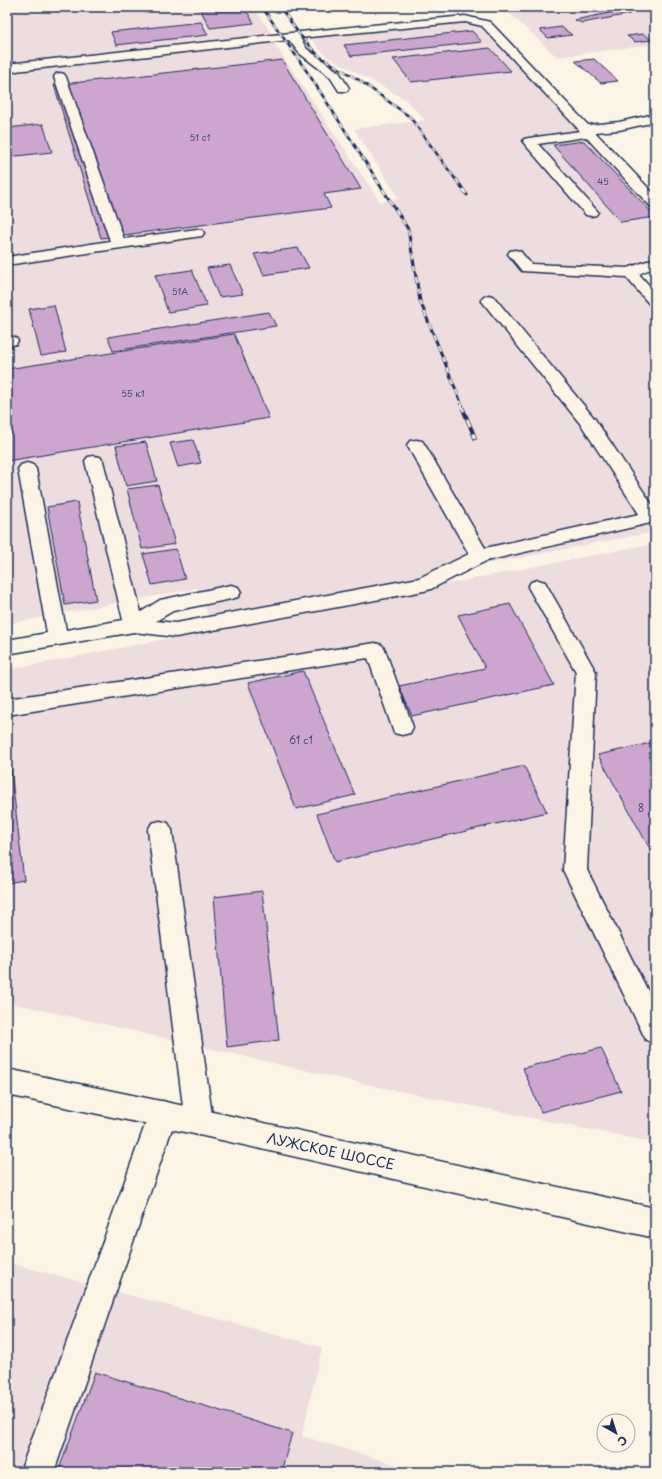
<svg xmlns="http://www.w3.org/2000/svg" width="662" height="1479" font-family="'Playpen Sans',sans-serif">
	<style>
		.built { fill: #eeddde }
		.building { fill: #cca6cf; stroke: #1b2f5e }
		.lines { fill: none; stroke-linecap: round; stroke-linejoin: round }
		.minor-casing { stroke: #1b2f5e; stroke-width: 3 }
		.major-casing { stroke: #1b2f5e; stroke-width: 3 }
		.minor { fill: #fcf5e5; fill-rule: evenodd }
		.major { fill: #fcf5e5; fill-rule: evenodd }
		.rail-far2-casing { stroke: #1b2f5e; stroke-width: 2.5 }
		.rail-far1-casing { stroke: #1b2f5e; stroke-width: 3 }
		.rail-casing { stroke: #1b2f5e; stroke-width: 4 }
		.rail-far2 { stroke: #fcf5e5; stroke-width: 1.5; stroke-dasharray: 5; stroke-linecap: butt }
		.rail-far1 { stroke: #fcf5e5; stroke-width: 2; stroke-dasharray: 6; stroke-linecap: butt }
		.rail { stroke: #fcf5e5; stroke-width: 2.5; stroke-dasharray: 8; stroke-linecap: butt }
		.labels { text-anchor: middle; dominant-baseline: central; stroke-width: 3; stroke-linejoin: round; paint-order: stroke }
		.far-number-label { font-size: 9px; fill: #474d7a }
		.number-label { font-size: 10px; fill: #474d7a }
		.near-street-label { font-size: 14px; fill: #1b2f5e; stroke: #fcf5e5 }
	</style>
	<rect width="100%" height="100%" fill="#fcf5e5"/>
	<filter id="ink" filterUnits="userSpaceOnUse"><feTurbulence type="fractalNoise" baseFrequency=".025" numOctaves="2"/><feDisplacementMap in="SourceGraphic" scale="8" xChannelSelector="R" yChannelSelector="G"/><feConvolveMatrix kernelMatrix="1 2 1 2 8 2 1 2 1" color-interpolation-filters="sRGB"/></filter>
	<g filter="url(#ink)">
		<g class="built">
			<path d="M7,7H254L271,33L7,63Z"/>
			<path d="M540,7H655V44L557,57L507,11Z"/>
			<path d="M458,22L479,26L655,211V255L618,268L655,313V532L209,617L197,588L7,624V72L274,43L380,202L399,198L354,129L425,120L405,99L326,56L309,37Z"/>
			<path d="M655,543V1143L374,1086L7,1002V670Z"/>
			<path d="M7,1262L322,1347L302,1436L420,1472H7Z"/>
		</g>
		<g class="building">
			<path d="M199,7H244L254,23L210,28Z"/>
			<path d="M624,10L630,14L582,23L575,20Z"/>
			<path d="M201,22L208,35L116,45L111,32Z"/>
			<path d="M561,27L572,35L548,38L540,30Z"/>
			<path d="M472,31L482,42L351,56L344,45Z"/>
			<path d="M643,34L652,40L635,42L627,36Z"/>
			<path d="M490,48L511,71L411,82L393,59Z"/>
			<path d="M594,59L618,81L601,83L575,61Z"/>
			<path d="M282,60L361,189L324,194L331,208L101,238L54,85Z"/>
			<path d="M43,124L52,152L7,157V128Z"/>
			<path d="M584,141L655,216V217L621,222L553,145Z"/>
			<path d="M298,248L309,268L264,275L254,254Z"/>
			<path d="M230,265L243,294L219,297L207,268Z"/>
			<path d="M192,270L207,306L168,312L155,275Z"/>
			<path d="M54,305L66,352L41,356L29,309Z"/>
			<path d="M269,312L276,326L113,351L108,337Z"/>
			<path d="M234,334L269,418L7,461V369Z"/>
			<path d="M193,440L201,463L178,467L170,443Z"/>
			<path d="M146,442L157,481L126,486L116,446Z"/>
			<path d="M158,485L175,544L142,549L127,489Z"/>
			<path d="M77,502L96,600L65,605L47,507Z"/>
			<path d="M176,549L185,579L152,585L143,554Z"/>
			<path d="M510,604L554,685L412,716L399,686L485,668L458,615Z"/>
			<path d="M303,671L355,795L296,809L248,683Z"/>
			<path d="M7,737L24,880L7,883Z"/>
			<path d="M655,742V858L598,755Z"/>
			<path d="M524,766L547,812L335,862L317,814Z"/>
			<path d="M262,891L279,1040L227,1047L214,897Z"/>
			<path d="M601,1048L621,1091L541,1112L523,1068Z"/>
			<path d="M95,1372L292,1433L281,1472H58Z"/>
		</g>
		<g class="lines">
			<defs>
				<g id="minor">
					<path d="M465,16L490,22L588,125L619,122L655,114V122L619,130L595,132L655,195V207L650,206L586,137L538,144L598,212L596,215L591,216L586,215L523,142L524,139L529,138L580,131L482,26L465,22L300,38L307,49L339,72L349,88L347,91H339L330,77L299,53L289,40L7,72V64L300,32Z"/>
					<path d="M60,73L64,74L66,77L124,239L197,229L202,230L204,233L202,236L7,265V257L110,241L54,77L56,74Z"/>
					<path d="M515,250L520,251L531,264L628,268L655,258V267L639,274L655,292V307L650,305L626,277L522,271L508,254L510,251Z"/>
					<path d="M489,295L494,297L595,419L655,509V522L486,561L431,589L424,591L176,637L134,632L7,654V640L47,633L18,469L21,465L27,463L33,465L36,469L66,630L123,620L85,461L88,457L94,456L100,457L103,461L141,612L160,600L231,585L238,587L241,592L238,597L231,599L173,611L156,621L176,623L419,578L469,554L407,445L410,441L416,440L422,441L425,445L485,548L639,514L582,426L481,300L484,297Z"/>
					<path d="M10,336L16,338L18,341L16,344L7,347V337Z"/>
					<path d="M538,580L545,582L596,672L587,870L655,1005V1044L646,1040L563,870L576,672L528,587L531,582Z"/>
					<path d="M375,643L382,645L385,650L413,727L410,733L402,735L394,733L368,658L7,715V699Z"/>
					<path d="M160,821L168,823L172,830L213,1122L209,1131L199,1135L189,1131L185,1122L148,830L152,823Z"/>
					<path d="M163,1101L173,1105L177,1114L54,1472H20L149,1114L153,1105Z"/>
				</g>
				<path id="major" d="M7,1069L199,1109L655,1208V1238L199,1135L7,1095Z"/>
			</defs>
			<use href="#minor" class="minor-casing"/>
			<use href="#major" class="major-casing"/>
			<use href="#minor" class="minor"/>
			<use href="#major" class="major"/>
			<defs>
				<g id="rail-far2">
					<path d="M144,7L146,12"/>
					<path d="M262,7L310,76L377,180"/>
					<path d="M280,7L300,35L319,56L359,80L410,117L456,180"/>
				</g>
				<g id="rail-far1">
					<path d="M376,179L408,229L420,301L462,405"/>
					<path d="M456,179L467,195"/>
				</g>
				<path id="rail" d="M461,404L475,438"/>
			</defs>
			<use href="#rail-far2" class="rail-far2-casing"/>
			<use href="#rail-far1" class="rail-far1-casing"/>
			<use href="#rail" class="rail-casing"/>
			<use href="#rail-far2" class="rail-far2"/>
			<use href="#rail-far1" class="rail-far1"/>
			<use href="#rail" class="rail"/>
		</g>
	</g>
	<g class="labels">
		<g class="far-number-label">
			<text x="200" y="137">51 с1</text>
			<text x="603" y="181">45</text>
			<text x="180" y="291">51А</text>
			<text x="133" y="393">55 к1</text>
		</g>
		<g class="number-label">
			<text x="301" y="739">61 с1</text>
			<text x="641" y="807">8</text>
		</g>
		<g class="near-street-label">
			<text transform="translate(331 1151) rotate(12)">ЛУЖСКОЕ ШОССЕ</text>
		</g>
	</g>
	<rect width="662" height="1479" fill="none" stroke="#fcf5e5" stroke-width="24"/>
	<rect x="12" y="12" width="638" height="1455" fill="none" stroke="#1b2f5e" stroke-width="1.5" filter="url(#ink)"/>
	<g transform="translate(616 1433) rotate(141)"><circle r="19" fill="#fcf5e5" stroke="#a2a6af"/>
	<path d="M0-3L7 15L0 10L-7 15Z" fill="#1b2f5e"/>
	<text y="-6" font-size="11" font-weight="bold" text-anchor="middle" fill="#1b2f5e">С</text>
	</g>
</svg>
